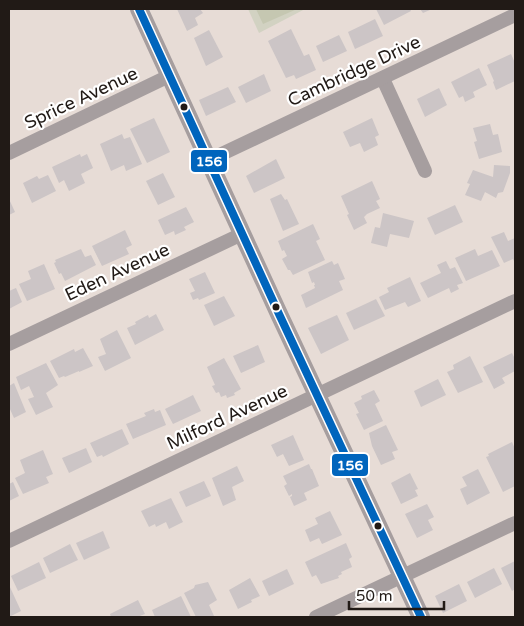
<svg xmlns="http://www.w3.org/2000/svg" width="524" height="626" font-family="'Varela Round',sans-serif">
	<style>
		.green { fill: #d2d2c2 }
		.forest { fill: #c5c7b1 }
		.building { fill: #ccc5c6 }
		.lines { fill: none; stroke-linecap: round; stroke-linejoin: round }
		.minor { stroke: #a69e9f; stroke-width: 14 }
		.tertiary { stroke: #a69e9f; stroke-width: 18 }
		.bus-1-casing { stroke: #fff; stroke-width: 11 }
		.bus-1 { stroke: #0065bd; stroke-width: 8 }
		.bus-dot { fill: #211a16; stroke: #fff; stroke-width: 2 }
		.labels { text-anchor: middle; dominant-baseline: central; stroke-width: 4.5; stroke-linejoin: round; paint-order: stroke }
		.street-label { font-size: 18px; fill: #211a16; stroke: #fff }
		.line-badge { stroke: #fff; stroke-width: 2 }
		.badge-label { font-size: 14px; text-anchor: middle; font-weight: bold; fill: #fff }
	</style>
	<rect width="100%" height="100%" fill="#e7dcd6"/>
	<path class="green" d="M248,9H305L259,33Z"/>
	<path class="forest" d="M256,9H297L263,24Z"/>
	<g class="building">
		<path d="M177,9H200L203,13L195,18L198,25L187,31Z"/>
		<path d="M376,9H410L411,11L384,25Z"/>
		<path d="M420,9H432L423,13Z"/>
		<path d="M375,19L383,36L355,49L348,32Z"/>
		<path d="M291,29L304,56L309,54L316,70L296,79L294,75L286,78L268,41Z"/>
		<path d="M209,30L223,57L206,66L194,38Z"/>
		<path d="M339,35L347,51L323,62L316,46Z"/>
		<path d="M511,54L515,63V81L496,90L493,82L494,81L487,65Z"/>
		<path d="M479,68L487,85L473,92L475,97L465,102L463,96L459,98L451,82Z"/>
		<path d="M264,74L271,91L246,103L238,87Z"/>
		<path d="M228,87L236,102L206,116L199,100Z"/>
		<path d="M439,88L447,105L425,117L417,99Z"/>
		<path d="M154,118L170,152L147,163L130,129Z"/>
		<path d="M372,118L379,135L375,137L378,145L364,152L360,143L350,147L343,132Z"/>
		<path d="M490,124L493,135L498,134L502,152L479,159L474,142L477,141L473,128Z"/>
		<path d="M122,134L124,139L130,137L142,164L126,171L124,165L111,171L100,144Z"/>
		<path d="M80,154L81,157L87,154L93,168L81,174L85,183L69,191L64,180L59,183L52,167Z"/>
		<path d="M276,159L285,178L254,193L246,176Z"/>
		<path d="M494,165L510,166V173L503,192L498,193L496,198L485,192L481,201L465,195L470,184L467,183L473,170L493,177Z"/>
		<path d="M163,173L175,197L158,205L146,181Z"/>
		<path d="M48,175L56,191L32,203L23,183L37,176L39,179Z"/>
		<path d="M372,181L380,199L376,201L380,208L367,214L364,217L367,223L354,230L347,215L349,214L341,196Z"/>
		<path d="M281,194L285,200L287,199L299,224L283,231L270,199Z"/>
		<path d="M9,199L15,212L9,215Z"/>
		<path d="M455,205L463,222L435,235L427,218Z"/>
		<path d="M186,207L194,222L184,227L186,230L175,235L174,231L165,235L158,220Z"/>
		<path d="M383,213L414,221L409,238L390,234L387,247L371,243L375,227L380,228Z"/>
		<path d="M313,224L320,239L316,241L325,260L293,275L290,270H288L282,259L287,256L284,250L282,251L278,241Z"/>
		<path d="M125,230L132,245L126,248L129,254L102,266L92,246Z"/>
		<path d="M504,232L508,241L515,238V263L513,259L504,263L491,237Z"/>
		<path d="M81,249L85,257L91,255L96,265L65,281L61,273L59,274L54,263L56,262L55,260Z"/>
		<path d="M475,249L478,256L492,250L500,266L466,281L455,258Z"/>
		<path d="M332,261L334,265L338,263L345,279L339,281L343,290L306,308L301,295L315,288L314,285H315L314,282L312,283L308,272Z"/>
		<path d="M446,261L450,269L455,267L463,283L457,285L459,289L451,293L449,288L428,298L420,283L441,273L437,265Z"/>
		<path d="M44,264L55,289L27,301L19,284L31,279L28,271Z"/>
		<path d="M205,272L215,293L199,300L198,298L193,300L190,293L195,291L189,279Z"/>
		<path d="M410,277L421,301L408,307L405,302L385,310L379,297L389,292L387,288Z"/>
		<path d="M16,288L22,302L9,309V291Z"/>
		<path d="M224,296L235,316L214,326L204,305Z"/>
		<path d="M376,299L385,316L354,330L346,313Z"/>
		<path d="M156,314L164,330L135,345L127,328L136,324L135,322L148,315L149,318Z"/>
		<path d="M337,315L349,340L321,354L308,328Z"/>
		<path d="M117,330L131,358L105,371L98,357L106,354L100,339Z"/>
		<path d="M258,345L265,362L241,373L233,356Z"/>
		<path d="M83,348L93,366L79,372V371L65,377L64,376L59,378L50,361L74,349L75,352Z"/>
		<path d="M512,353L515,359V371L502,378L505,383L494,389L483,367Z"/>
		<path d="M470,356L483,382L458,393L447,372L454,369L453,365Z"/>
		<path d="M224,358L241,389L234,393L235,395L227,398L226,395L221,397L219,392L216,393L212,386L215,385L207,367Z"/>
		<path d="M46,363L58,385L46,393L53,407L36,415L28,399L34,397L29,386L21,390L16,377Z"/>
		<path d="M438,379L446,395L421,407L414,391Z"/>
		<path d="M14,383L26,412L14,418L9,407V386Z"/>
		<path d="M374,390L380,401L375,404L383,421L364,430L356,414L359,413L354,403L362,399L361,396Z"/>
		<path d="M193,395L201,411L173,424L165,409Z"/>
		<path d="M154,409L155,412L160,410L166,425L133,439L126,424L146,416L144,413Z"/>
		<path d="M386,425L398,450L392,452L395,459L381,465L372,446L369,433Z"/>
		<path d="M122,429L129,444L103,457L102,455L97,457L90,443Z"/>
		<path d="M293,435L304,460L289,466L283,454L277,457L271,445Z"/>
		<path d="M512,442L515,449V486L503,492L486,457L489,456L488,454Z"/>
		<path d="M86,448L92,462L69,473L62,458Z"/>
		<path d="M43,450L53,474L46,477L49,483L23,494L15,478L25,473L20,460Z"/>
		<path d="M309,464L311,469H312L319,486L304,493L307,500L294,506L290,497L292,496V494L289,496L284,486L287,484L283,476Z"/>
		<path d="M237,466L244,481L232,487L236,500L223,506L212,478Z"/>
		<path d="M478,469L490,493L467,505L460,489L467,486L462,477Z"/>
		<path d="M410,473L418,489L415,490L418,496L401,504L391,483Z"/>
		<path d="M204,481L211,496L186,507L179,492Z"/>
		<path d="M13,482L19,496L9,501V484Z"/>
		<path d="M171,498L183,522L169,529L166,522L156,527L155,524L149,527L141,511Z"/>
		<path d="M427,504L434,517L428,520L433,530L417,538L405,514Z"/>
		<path d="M330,511L342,535L322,544L319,538L310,542L305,530L318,524L315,518Z"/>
		<path d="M103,531L110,548L84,560L76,543Z"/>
		<path d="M346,543L352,557L349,559L352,567L341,572L342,574L338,576L339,578L321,584L316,575L312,577L305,562Z"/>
		<path d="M70,544L78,560L50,573L43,558Z"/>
		<path d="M515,561V589L512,591L501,568Z"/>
		<path d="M39,562L46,578L18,591L11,576Z"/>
		<path d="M494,568L502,584L475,598L467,582Z"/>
		<path d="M287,569L294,584L269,596L262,581Z"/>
		<path d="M250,578L260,596L251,600L252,602L238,609L229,590Z"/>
		<path d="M208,582L217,600L209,605L214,616L196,617L184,593L194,588L195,585Z"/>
		<path d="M459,584L467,601L443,613L435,596Z"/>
		<path d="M9,585L21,611L9,617Z"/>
		<path d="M181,596L191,617H155L152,610Z"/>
		<path d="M138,600L145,614L137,617H111L110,614Z"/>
	</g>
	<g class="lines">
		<g class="minor">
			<path d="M383,79L425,171"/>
			<path d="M9,153L169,76"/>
			<path d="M209,160L515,15"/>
			<path d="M9,344L242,234"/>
			<path d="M9,541L515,301"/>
			<path d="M316,617L515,523"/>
		</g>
		<path class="tertiary" d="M139,9L279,314L421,617"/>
		<defs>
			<path id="bus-1" d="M139,9L279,314L421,617"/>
		</defs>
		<use href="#bus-1" class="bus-1-casing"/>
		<use href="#bus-1" class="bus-1"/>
	</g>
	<g class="bus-dot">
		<circle cx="184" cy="107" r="4.5"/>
		<circle cx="276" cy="307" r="4.5"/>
		<circle cx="378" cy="526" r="4.5"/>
	</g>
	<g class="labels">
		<g class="street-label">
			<text transform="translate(354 71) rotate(-25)">Cambridge Drive</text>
			<text transform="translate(81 98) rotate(-25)">Sprice Avenue</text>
			<text transform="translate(117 272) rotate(-25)">Eden Avenue</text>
			<text transform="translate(227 417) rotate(-25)">Milford Avenue</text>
		</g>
	</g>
	<g class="line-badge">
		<rect x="190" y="149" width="38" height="24" rx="5" fill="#0065bd"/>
		<rect x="331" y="453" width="38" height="24" rx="5" fill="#0065bd"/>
	</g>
	<g class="badge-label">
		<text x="209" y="166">156</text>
		<text x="350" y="470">156</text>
	</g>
	<rect width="524" height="626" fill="none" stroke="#211a16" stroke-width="20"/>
	<path d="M349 601v8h95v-8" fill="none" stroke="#211a16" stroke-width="2.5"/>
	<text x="356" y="601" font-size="15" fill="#211a16" stroke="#ffffff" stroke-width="4" paint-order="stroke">50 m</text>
</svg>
